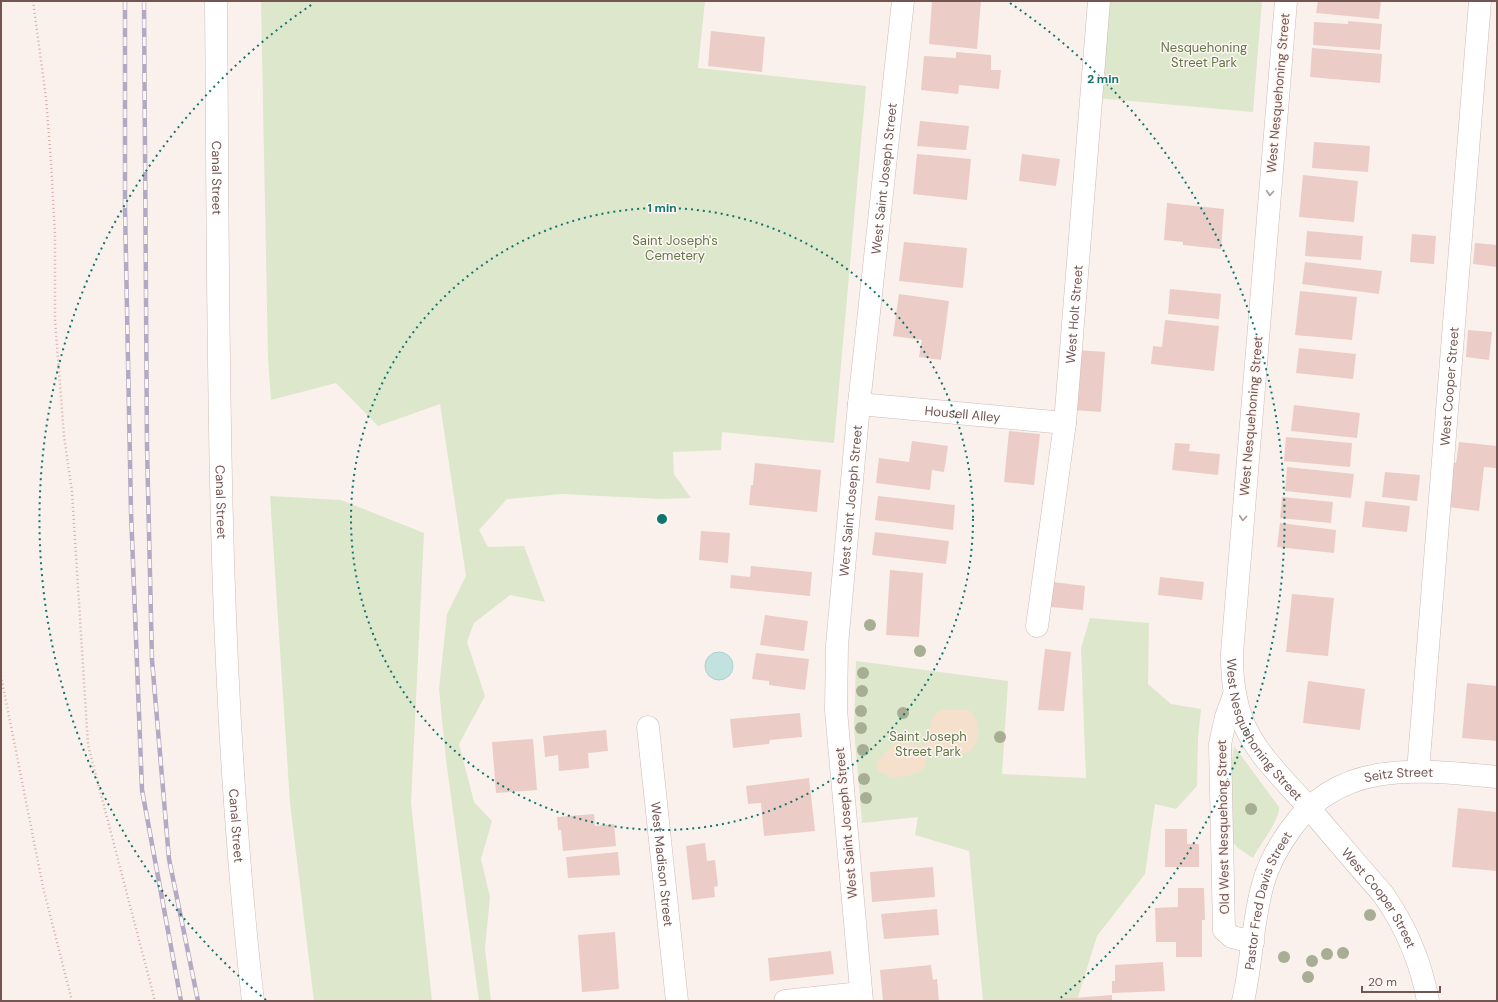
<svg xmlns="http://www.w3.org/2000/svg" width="1498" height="1002" font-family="'DM Sans',sans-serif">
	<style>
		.green { fill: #dde7cb }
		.sand { fill: #f5e1cb }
		.water { fill: #c2e2df; stroke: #aad2cf }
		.building { fill: #ecccc7 }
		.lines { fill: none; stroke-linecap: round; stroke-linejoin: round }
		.minor-casing { stroke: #cebab5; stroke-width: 23 }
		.path { stroke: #d2afa9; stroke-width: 2.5; stroke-dasharray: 1 3; stroke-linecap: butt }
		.minor { stroke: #fff; stroke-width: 22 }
		.rail-casing { stroke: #b2aac4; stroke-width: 4.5 }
		.rail { stroke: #fdf6f2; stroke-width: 3; stroke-dasharray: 9; stroke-linecap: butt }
		.tree { fill: #a7ae93 }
		.oneway { stroke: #ab9997 }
		.ring { fill: none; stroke: #0f766e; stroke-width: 2; stroke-dasharray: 2 4 }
		.labels { text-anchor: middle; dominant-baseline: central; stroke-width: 3; stroke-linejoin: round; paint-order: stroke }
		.park-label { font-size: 13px; fill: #63774b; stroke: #fdf6f2 }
		.street-label { font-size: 13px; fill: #735551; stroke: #fdf6f2 }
		.centre { fill: #0f766e; stroke: #fdf6f2; stroke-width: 2 }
		.ring-label { font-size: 12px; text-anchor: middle; font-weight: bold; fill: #0f766e; stroke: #fdf6f2; stroke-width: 3; stroke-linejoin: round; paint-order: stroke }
	</style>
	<rect width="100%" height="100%" fill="#faf1ec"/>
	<g class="green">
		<path d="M261,1H705L698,68L866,86L834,443L722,432L721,450L673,452L674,474L691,498L661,499L562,494L507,499L479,530L488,547L524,546L545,602L510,595L474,623L467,642L485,696L459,744L474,802L492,821L481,859L490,897L485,948L491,1001H479L446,760L439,689L447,614L466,576L440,404L378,426L336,383L271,400L268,358Z"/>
		<path d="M1106,1H1262L1253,112L1097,98Z"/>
		<path d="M270,496L341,500L424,533L411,803L432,1001H314L290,803Z"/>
		<path d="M1090,618L1149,623L1148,684L1171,704L1201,709L1198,738L1197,786L1176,809L1155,804L1145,874L1097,936L1078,997L1073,1001H983L969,851L915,835L918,817L862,823L854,728L856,661L1008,681L1002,774L1086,778L1081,648Z"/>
		<path d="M1234,746L1279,807C1280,820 1260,844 1253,858L1238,848L1231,840V766Z"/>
	</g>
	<path class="sand" d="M942,710H969C976,717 979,724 978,735C974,768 942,744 927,756L924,768L921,771L908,776L892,777L878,771V760L896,741L923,746L929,741C930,728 929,716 942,710Z"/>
	<circle class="water" cx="719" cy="666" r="14"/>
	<g class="building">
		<path d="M932,1H981L977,49L929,44Z"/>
		<path d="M1318,1H1381L1379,19L1316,13Z"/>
		<path d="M1348,21L1382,24L1380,50L1313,45L1314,22L1348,24Z"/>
		<path d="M711,31L765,37L762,72L708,66Z"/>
		<path d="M1312,48L1382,54L1380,83L1310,77Z"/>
		<path d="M956,52L991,55V70H1001L999,89L959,85L958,94L921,90L924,56L956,58Z"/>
		<path d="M920,121L969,126L966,150L917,146Z"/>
		<path d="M1314,142L1370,146L1368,172L1312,168Z"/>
		<path d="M917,154L971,159L967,200L913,194Z"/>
		<path d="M1022,154L1060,159L1056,186L1019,181Z"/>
		<path d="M1303,175L1358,181L1354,222L1299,217Z"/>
		<path d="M1167,203L1224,209L1221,249L1183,245V242L1164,240Z"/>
		<path d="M1307,231L1363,236L1361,260L1305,256Z"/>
		<path d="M1412,234L1436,236L1434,264L1410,262Z"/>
		<path d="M904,242L967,248L963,288L899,281Z"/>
		<path d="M1475,243L1497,245V267L1473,264Z"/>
		<path d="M1305,262L1382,271L1379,294L1302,284Z"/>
		<path d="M1170,289L1221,294L1219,319L1168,314Z"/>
		<path d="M1300,291L1357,297L1352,340L1295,335Z"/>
		<path d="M899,294L949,301L941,360L919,357L922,340L893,336Z"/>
		<path d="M1165,320L1219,326L1214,371L1151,364L1153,346L1162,347Z"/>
		<path d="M1468,330L1492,332L1489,360L1466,357Z"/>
		<path d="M1299,348L1356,354L1353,379L1296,373Z"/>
		<path d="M1077,350L1105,352L1101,412L1073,410Z"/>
		<path d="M1294,405L1360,413L1357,438L1291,431Z"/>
		<path d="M1009,431L1040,434L1034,485L1004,482Z"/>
		<path d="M1286,437L1352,443L1350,467L1284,461Z"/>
		<path d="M912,441L948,446L944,472L932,470L930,490L876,483L879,458L909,462Z"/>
		<path d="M1459,442L1497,446L1496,468L1484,467L1479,511L1448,507L1453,462L1456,463Z"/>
		<path d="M1175,443L1190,444L1189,451L1220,454L1218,475L1172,470Z"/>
		<path d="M755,463L821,470L817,512L749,505L751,485H753Z"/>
		<path d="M1287,467L1354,474L1351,498L1285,491Z"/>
		<path d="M1385,472L1420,475L1417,501L1382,497Z"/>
		<path d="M878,496L955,505L953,530L875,520Z"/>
		<path d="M1282,497L1333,502L1331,523L1280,518Z"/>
		<path d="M1365,501L1410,506L1407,532L1362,527Z"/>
		<path d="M1280,523L1336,530L1334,553L1277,547Z"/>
		<path d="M701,531L730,533L728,563L699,560Z"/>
		<path d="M875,532L949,541L946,564L872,555Z"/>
		<path d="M751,566L812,572L810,596L730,588L731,575L750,577Z"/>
		<path d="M890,570L923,573L919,637L886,635Z"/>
		<path d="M1160,577L1204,582L1202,600L1158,595Z"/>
		<path d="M1053,582L1085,586L1083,610L1051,607Z"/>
		<path d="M1292,594L1334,598L1328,656L1286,652Z"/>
		<path d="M765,615L808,621L804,651L760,645Z"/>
		<path d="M1045,649L1071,652L1064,711L1038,710Z"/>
		<path d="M756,653L809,659L805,690L769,685V681L752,679Z"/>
		<path d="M1308,681L1365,689L1360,730L1303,723Z"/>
		<path d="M1467,683L1497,686V741L1462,738Z"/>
		<path d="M800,713L802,737L770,740L769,744L733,748L730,719Z"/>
		<path d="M606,730L608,751L588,753L589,768L559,771L558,755L545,757L543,736Z"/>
		<path d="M533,739L537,790L496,793L492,742Z"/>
		<path d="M809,778L815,831L764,836L761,803L748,804L746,786Z"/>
		<path d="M1458,808L1497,812V871L1452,867Z"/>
		<path d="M594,814L595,826L614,824L616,846L563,851L561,830H558L557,817Z"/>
		<path d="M1165,829H1187V844H1199V867H1165Z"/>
		<path d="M705,843L707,861L715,860L718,886L714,887L715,897L692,900L686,846Z"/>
		<path d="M618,852L620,875L568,878L566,857Z"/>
		<path d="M933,867L935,897L872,902L870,872Z"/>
		<path d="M1178,888H1204L1205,920H1202V957H1176V942H1156L1155,908L1178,907Z"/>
		<path d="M937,909L939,935L884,939L881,914Z"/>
		<path d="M615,932L619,989L582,992L578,935Z"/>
		<path d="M831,951L834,974L770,981L768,958Z"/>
		<path d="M1163,962L1165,991L1112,993V981H1115V965Z"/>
		<path d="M931,965L933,980L937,979L939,1001H883L880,970Z"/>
		<path d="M1112,995V1001H1061V999Z"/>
	</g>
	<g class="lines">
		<defs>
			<g id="minor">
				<path id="s1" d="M216,1C219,334 215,669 253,1001"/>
				<path id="s2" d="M1286,1L1232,653C1231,732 1261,754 1309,808C1334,837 1358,866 1383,894C1406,927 1421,962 1428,1001"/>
				<path id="s3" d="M859,404L1065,423"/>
				<path id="s4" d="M1037,626L1065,423L1099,1"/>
				<path d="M1234,695L1226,717L1220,744L1224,930L1232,937L1253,942"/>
				<path id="s5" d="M648,727L677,1001"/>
				<path id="s6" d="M1418,771L1480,1"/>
				<path d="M785,1001L861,993"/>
				<path id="s7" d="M862,1001L836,710L837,645L859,404L903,1"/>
				<path id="s8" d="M1243,1001C1252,963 1252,922 1263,884C1268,865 1278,847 1290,830C1340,758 1420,770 1497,777"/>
			</g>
		</defs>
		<use href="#minor" class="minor-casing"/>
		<g class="path">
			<path d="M33,1L46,98L51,162L55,234V320L64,436L72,492L88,745L155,1001"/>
			<path d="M1,676L43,887L72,1001"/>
		</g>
		<use href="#minor" class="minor"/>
		<defs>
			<g id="rail">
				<path d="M125,1V208L131,512L142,790L181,1001"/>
				<path d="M144,1L147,446L152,660L169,859L198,1001"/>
			</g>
		</defs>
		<use href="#rail" class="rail-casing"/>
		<use href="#rail" class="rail"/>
	</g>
	<g class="tree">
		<circle cx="870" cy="625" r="6"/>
		<circle cx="920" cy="651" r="6"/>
		<circle cx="863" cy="673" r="6"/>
		<circle cx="862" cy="691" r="6"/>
		<circle cx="861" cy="711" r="6"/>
		<circle cx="903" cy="713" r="6"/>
		<circle cx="861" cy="728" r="6"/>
		<circle cx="1000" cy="737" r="6"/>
		<circle cx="863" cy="750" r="6"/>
		<circle cx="864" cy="779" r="6"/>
		<circle cx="866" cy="798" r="6"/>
		<circle cx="1251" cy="809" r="6"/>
		<circle cx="1370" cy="915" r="6"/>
		<circle cx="1343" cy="953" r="6"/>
		<circle cx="1327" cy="954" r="6"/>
		<circle cx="1284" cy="957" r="6"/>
		<circle cx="1312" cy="961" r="6"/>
		<circle cx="1308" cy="977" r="6"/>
	</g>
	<defs><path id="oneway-chevron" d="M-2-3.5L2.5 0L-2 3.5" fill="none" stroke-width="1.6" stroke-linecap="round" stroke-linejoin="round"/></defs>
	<g class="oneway">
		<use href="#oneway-chevron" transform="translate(1270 193) rotate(95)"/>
		<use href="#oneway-chevron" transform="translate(1243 518) rotate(95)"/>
	</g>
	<g class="ring">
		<circle cx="662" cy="519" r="311"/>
		<path d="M266 1000A623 623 0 0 1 314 3M1010 3A623 623 0 0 1 1058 1000"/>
	</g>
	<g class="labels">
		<g class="park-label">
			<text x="1204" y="47">Nesquehoning<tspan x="1204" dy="15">Street Park</tspan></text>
			<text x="675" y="240">Saint Joseph's<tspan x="675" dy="15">Cemetery</tspan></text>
			<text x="928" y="736">Saint Joseph<tspan x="928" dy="15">Street Park</tspan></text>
		</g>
		<g class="street-label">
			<text transform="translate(1278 93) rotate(-85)">West Nesquehoning Street</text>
			<text stroke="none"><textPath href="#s1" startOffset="177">Canal Street</textPath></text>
			<text stroke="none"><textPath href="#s7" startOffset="826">West Saint Joseph Street</textPath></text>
			<text stroke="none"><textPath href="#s4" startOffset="314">West Holt Street</textPath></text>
			<text stroke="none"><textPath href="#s6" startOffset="386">West Cooper Street</textPath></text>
			<text stroke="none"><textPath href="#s3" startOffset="104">Housell Alley</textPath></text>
			<text transform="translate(1251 416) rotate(-85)">West Nesquehoning Street</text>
			<text stroke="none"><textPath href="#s7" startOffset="502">West Saint Joseph Street</textPath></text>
			<text stroke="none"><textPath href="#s1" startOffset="501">Canal Street</textPath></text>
			<text stroke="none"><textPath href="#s2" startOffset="740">West Nesquehoning Street</textPath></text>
			<text stroke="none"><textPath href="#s8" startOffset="307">Seitz Street</textPath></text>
			<text transform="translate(846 823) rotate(-95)">West Saint Joseph Street</text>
			<text stroke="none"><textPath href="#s1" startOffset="825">Canal Street</textPath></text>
			<text transform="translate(1223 827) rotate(-91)">Old West Nesquehong Street</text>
			<text stroke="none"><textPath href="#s5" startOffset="138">West Madison Street</textPath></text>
			<text stroke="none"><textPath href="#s2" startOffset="948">West Cooper Street</textPath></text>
			<text stroke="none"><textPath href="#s8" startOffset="104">Pastor Fred Davis Street</textPath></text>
		</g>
	</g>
	<circle cx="662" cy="519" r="6" class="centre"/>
	<g class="ring-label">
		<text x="1103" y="83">2 min</text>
		<text x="662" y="212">1 min</text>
	</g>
	<rect width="1498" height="1002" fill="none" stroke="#735551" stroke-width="4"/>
	<path d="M1362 986v6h78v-6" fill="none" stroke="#735551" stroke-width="2"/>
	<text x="1368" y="986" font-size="12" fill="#735551" stroke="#fdf6f2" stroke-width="3" paint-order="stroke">20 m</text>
</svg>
